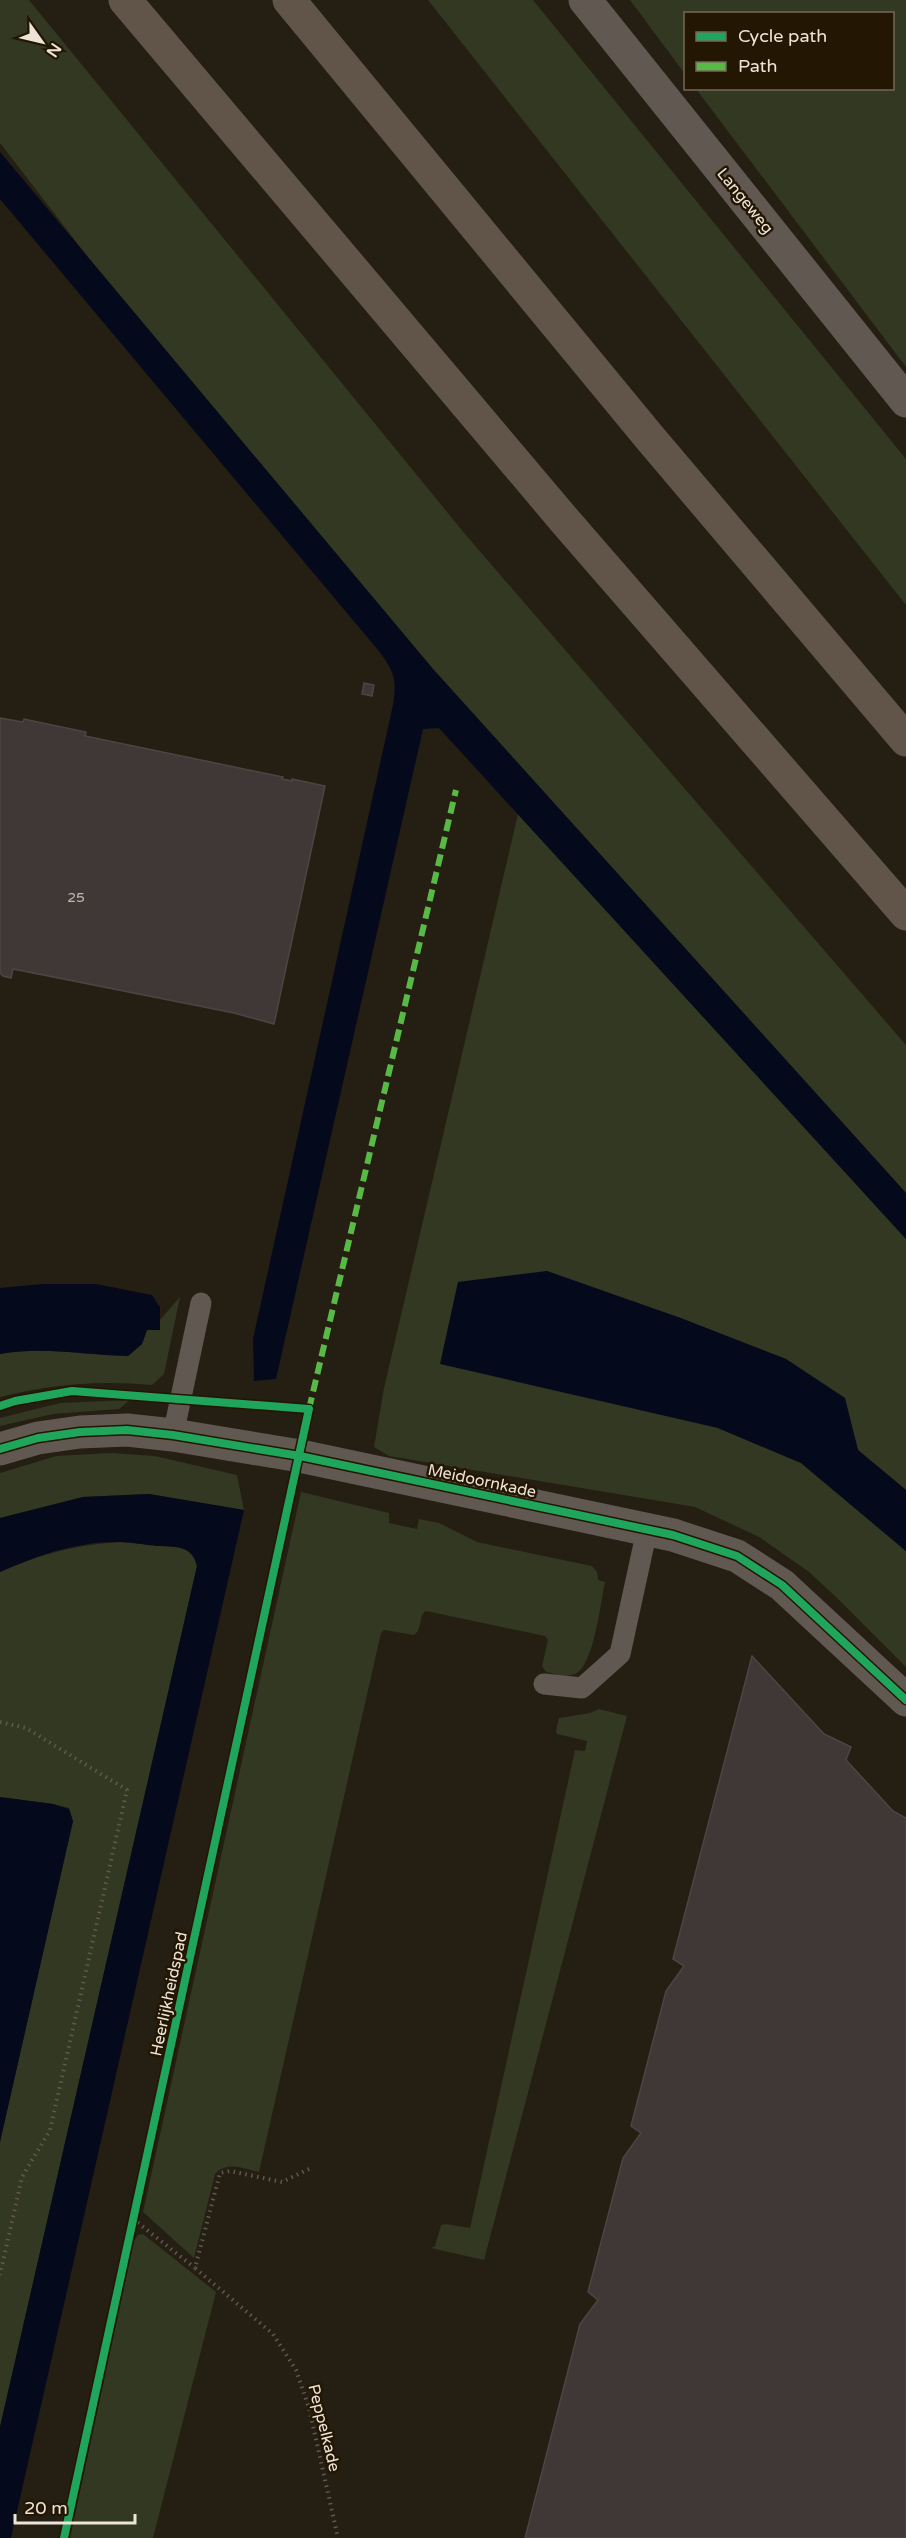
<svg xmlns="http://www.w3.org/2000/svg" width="906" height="2538" font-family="'Varela Round',sans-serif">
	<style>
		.green { fill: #323821 }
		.water { fill: #05091c }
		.building { fill: #3f3837; stroke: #4c4544; stroke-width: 1.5 }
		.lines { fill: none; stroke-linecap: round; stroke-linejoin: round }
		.path { stroke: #605851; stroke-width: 4; stroke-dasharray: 1.5 4.5; stroke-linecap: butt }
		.service { stroke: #625852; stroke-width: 21 }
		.minor { stroke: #625852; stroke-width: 33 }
		.motorway { stroke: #615449; stroke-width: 33 }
		.quiet { stroke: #58b947; stroke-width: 6; stroke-dasharray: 12 6; stroke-linecap: butt }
		.cycleway-casing { stroke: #231602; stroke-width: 11 }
		.cycleway { stroke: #20a55d; stroke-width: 8 }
		.labels { text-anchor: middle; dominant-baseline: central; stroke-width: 5; stroke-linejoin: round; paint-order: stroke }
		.number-label { font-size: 14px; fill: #c2b9af }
		.street-label { font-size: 16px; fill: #ede4d7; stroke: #231602 }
	</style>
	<rect width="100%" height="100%" fill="#251e12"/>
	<g class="green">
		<path d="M0,0H29L465,534L906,1045V1193L433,669L101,274L0,143Z"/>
		<path d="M428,0H533L906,459V605Z"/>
		<path d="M630,0H906V367L696,89L892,88V14H686L685,74Z"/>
		<path d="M518,814L906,1239V1490L858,1450L844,1398L786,1359L678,1317L718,1428L801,1463L906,1551V1667L837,1598L809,1572L759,1537L695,1507L389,1456L374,1447L384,1388Z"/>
		<path d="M180,1297L164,1374L152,1385C100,1380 51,1384 0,1397V1354C42,1346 86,1355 128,1356L142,1344L147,1330H159L160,1320Z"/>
		<path d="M130,1400L119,1409L53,1414L0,1426V1418L60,1403Z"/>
		<path d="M111,1453L155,1456L237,1475L244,1510L149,1494L83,1497L0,1518V1473L56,1456Z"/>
		<path d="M301,1492L389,1513V1523L417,1529L419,1519L439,1523L477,1542L592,1566L597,1572L598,1580L605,1582C601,1601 594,1661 578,1672C569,1679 556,1674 546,1672L542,1666L548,1640L545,1636L426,1611C418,1616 423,1629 414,1635L384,1630L381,1633L259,2172C244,2169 227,2160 215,2174L194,2258L143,2212Z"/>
		<path d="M121,1542L185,1548L194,1555L197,1566L0,2427V2142L73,1821L69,1808L53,1804L0,1797V1572C40,1554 78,1544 121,1542Z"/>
		<path d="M599,1709L627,1716L484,2260L431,2248L435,2246L441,2225L446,2224L470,2228L575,1750L585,1751L587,1741L557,1734L556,1731L559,1718L590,1713Z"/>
		<path d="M143,2234L216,2292L153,2538H70L134,2241L138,2235Z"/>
	</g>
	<g class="water">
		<path d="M0,152L433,669L906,1193V1239L439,728L423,729L276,1379L254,1381L253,1339L393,705C397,678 394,671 378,650L0,199Z"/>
		<path d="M547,1271L678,1317L786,1359L845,1398L858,1450L906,1490V1551L801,1463L718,1428L440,1364L458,1282Z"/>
		<path d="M43,1284H96L152,1295L160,1307V1330H147L142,1344L128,1356C86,1355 42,1346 0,1354V1288Z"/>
		<path d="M149,1494L244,1510L11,2538H0V2427L197,1566C192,1545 176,1547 157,1546C145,1545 132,1542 120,1542C78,1541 38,1555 0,1572V1518L83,1497Z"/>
		<path d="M0,1797L53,1804L69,1809L73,1821L0,2142Z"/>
	</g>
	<g class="building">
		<path d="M364,683L374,685L372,696L362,694Z"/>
		<path d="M0,718L23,722L24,719L86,732L85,736L283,777L282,779L292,781V779L325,786L274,1024L234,1013L13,969L11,978L3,976L0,973Z"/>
		<path d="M752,1656L824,1734L851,1747L846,1760L893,1811L906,1818V2538H525L580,2324L598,2300L588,2292L623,2158L641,2133L631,2126L666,1991L684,1966L673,1959Z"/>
	</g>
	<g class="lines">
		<g class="path">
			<path d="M0,1722L26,1728L127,1790L50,2130L22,2177L0,2275"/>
			<path d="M309,2169L282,2182L230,2171L220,2173L195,2268L273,2334L296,2370L309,2408L338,2538"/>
			<path d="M133,2219L195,2268"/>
		</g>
		<g class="service">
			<path d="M173,1435L201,1303"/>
			<path d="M544,1684L582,1688L620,1654L647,1530"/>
		</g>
		<g class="minor">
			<path d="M585,0L906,401"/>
			<path d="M0,1449L38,1438L80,1432L127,1430L173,1435L300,1456L673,1535L737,1556L782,1585L906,1700"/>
		</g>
		<g class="motorway">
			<path d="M125,0L565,521L906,914"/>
			<path d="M289,0L650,438L906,740"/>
		</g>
		<path class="quiet" d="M309,1409L456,790"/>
		<defs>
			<g id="cycleway">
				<path d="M0,1406L15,1401L72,1391L309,1409L64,2538"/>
				<path d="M0,1449L38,1438L80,1432L127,1430L173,1435L300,1456L673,1535L737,1556L782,1585L906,1700"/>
			</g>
		</defs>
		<use href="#cycleway" class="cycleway-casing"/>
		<use href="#cycleway" class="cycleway"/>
	</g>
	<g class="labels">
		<g class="number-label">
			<text x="76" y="897">25</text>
		</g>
		<g class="street-label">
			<text transform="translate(745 201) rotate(51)">Langeweg</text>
			<text transform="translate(482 1481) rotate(12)">Meidoornkade</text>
			<text transform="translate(169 1994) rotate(-78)">Heerlijkheidspad</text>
			<text transform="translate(324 2428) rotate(76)">Peppelkade</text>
		</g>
	</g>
	<rect x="684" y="12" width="210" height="78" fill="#231602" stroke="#746857" stroke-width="1.5"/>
	<rect x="696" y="32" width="30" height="9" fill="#20a55d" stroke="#746857" stroke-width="1.5"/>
	<text x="738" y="42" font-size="18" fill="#ede4d7">Cycle path</text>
	<rect x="696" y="62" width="30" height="9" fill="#58b947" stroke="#746857" stroke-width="1.5"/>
	<text x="738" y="72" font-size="18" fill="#ede4d7">Path</text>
	<g transform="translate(42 42) rotate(124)" stroke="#231602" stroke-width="4.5" paint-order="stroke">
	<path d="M0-4.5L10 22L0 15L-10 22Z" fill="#ede4d7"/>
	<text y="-9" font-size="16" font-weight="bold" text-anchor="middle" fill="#ede4d7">N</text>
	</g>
	<path d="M15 2514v9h120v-9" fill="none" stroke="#ede4d7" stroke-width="3"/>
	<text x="24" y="2514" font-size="18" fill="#ede4d7" stroke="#231602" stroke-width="4.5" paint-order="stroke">20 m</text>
</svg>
